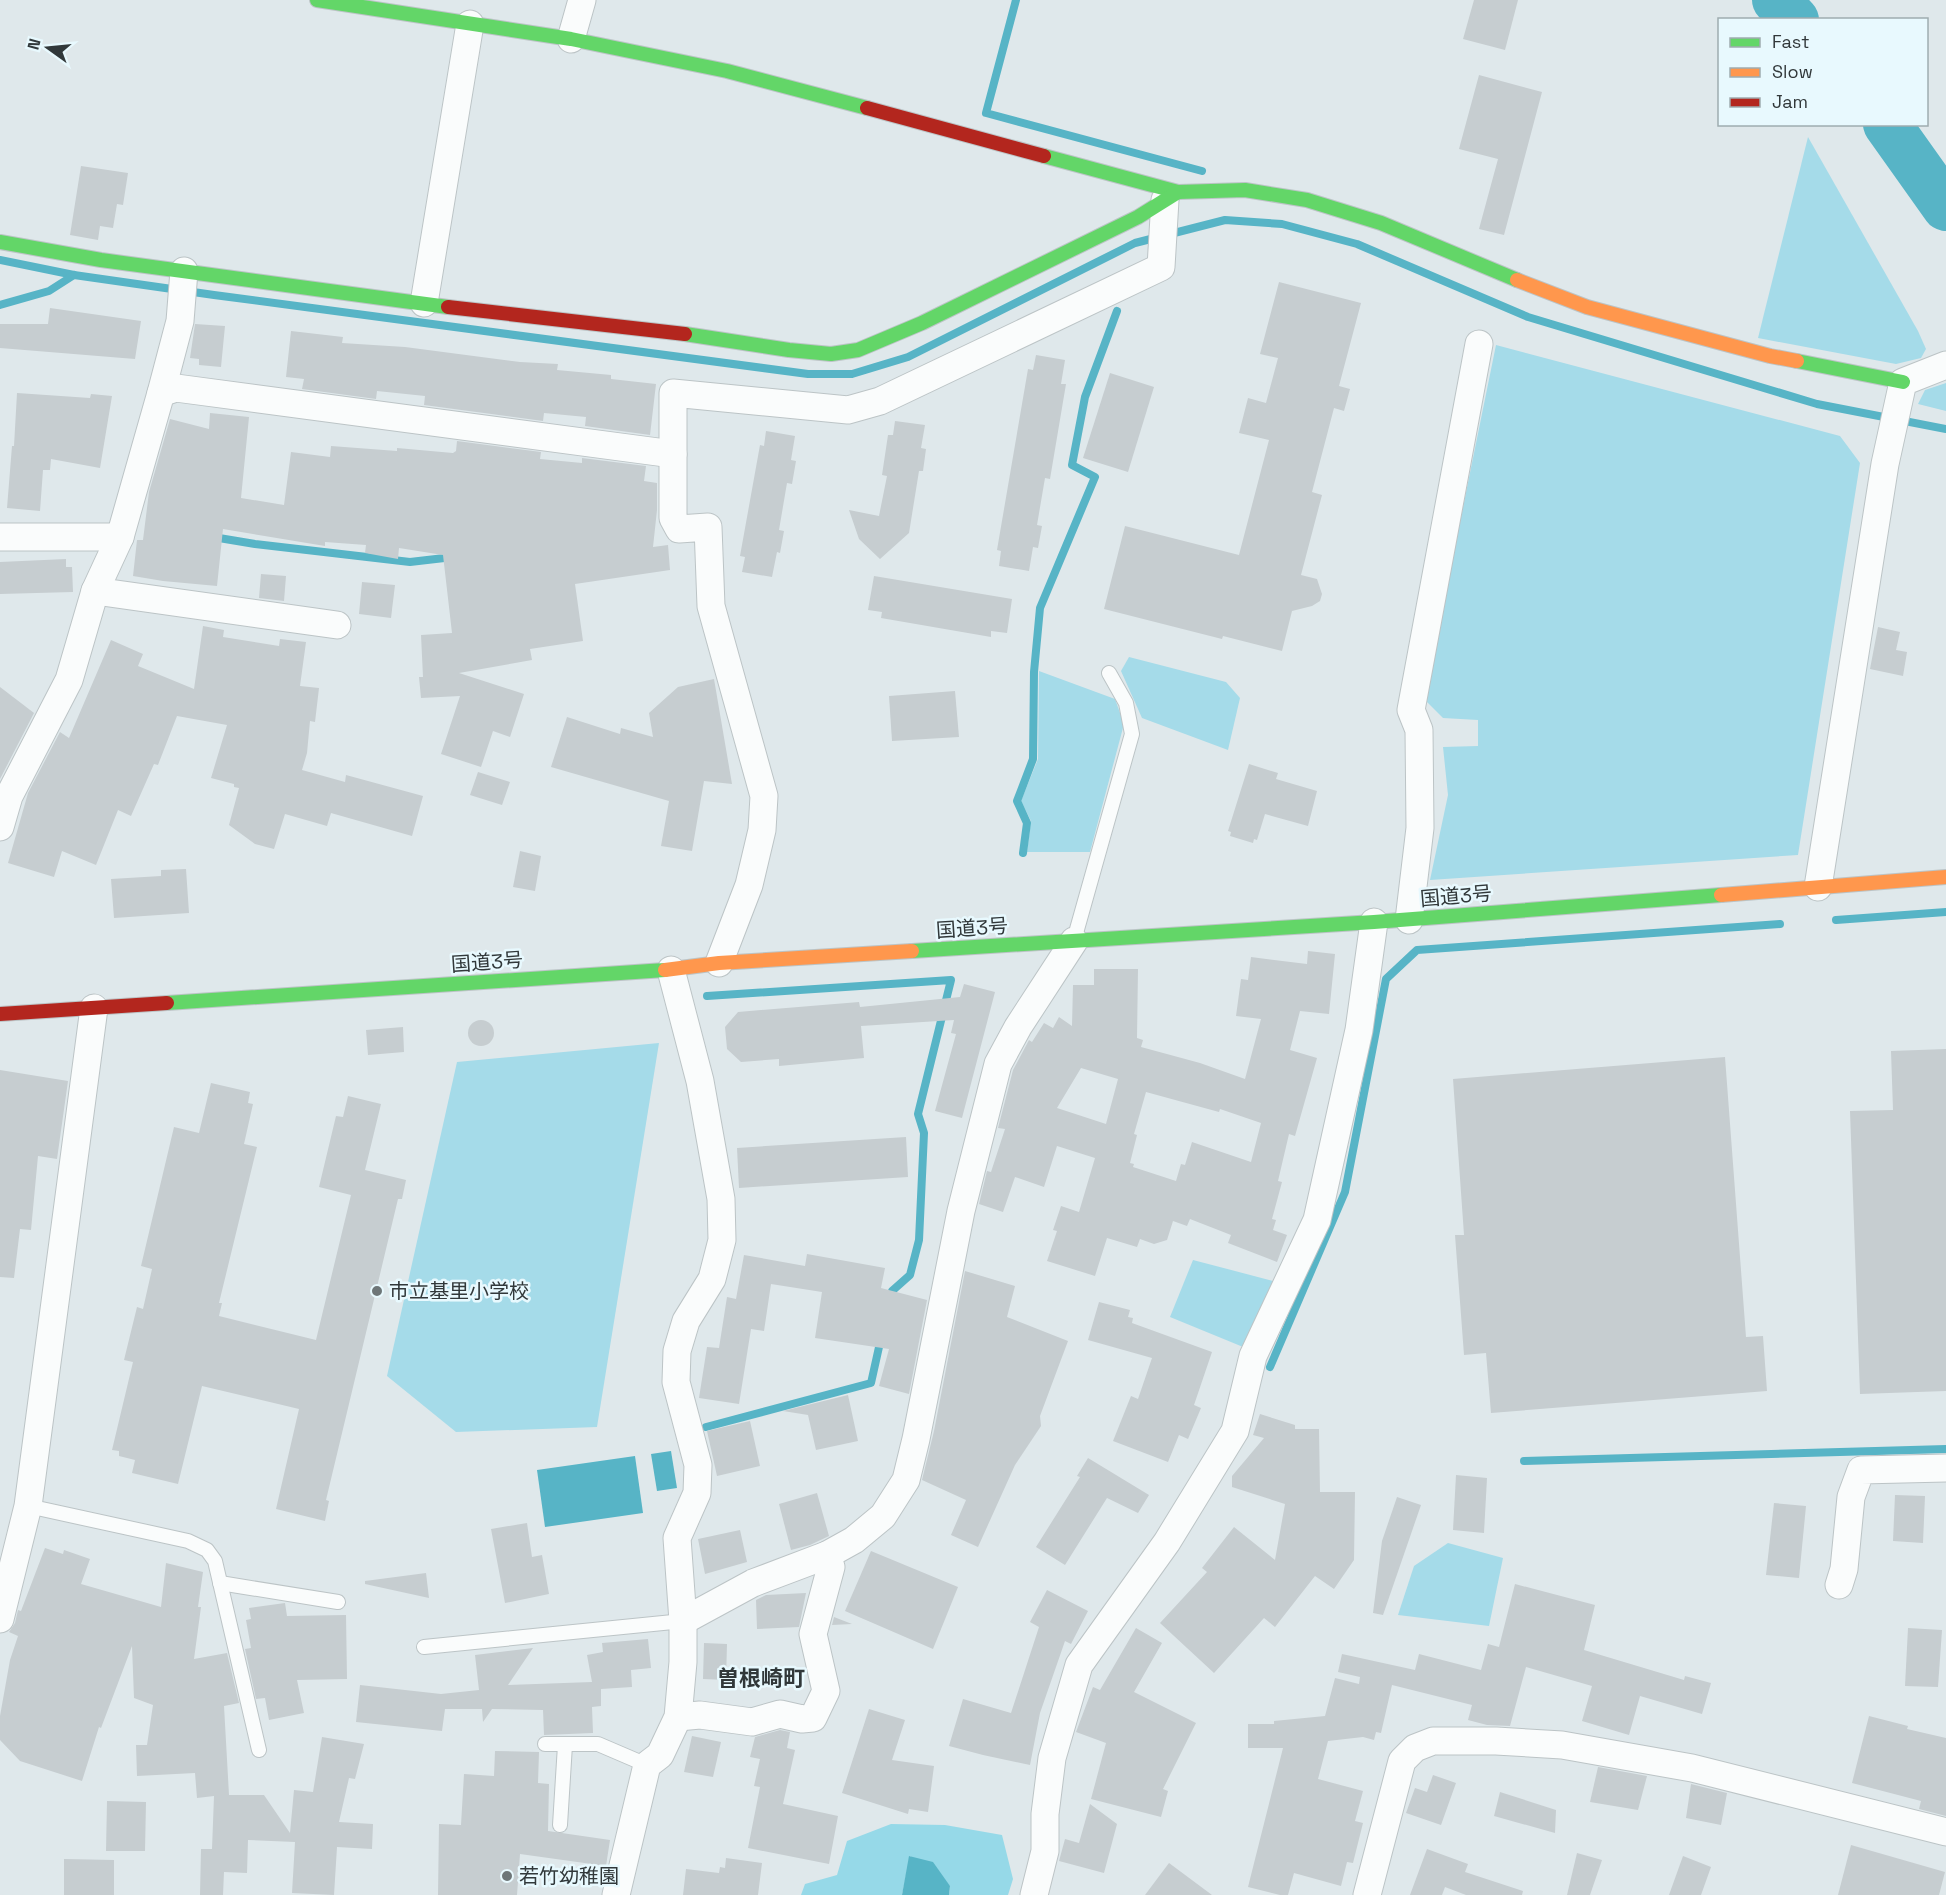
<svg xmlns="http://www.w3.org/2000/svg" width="1946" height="1895" font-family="'Space Grotesk','Noto Sans JP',sans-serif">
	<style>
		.green { fill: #a5dbe9 }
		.forest { fill: #96d9e8 }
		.water { fill: #57b4c6 }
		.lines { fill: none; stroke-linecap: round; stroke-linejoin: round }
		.stream { stroke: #57b4c6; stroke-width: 8 }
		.river { stroke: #57b4c6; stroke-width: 48 }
		.building { fill: #c6cdd0; fill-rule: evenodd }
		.lane-casing { stroke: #bcc4c6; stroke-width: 16 }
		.street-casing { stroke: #bcc4c6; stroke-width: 29 }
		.fast-casing { stroke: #bcc4c6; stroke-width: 16 }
		.slow-casing { stroke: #bcc4c6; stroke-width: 16 }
		.jam-casing { stroke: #bcc4c6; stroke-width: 16 }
		.lane { stroke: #fafcfc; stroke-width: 14 }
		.street { stroke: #fafcfc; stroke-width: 27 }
		.fast { stroke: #63d668; stroke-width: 14 }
		.slow { stroke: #ff974d; stroke-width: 14 }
		.jam { stroke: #b3261e; stroke-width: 14 }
		.poi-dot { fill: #6e7678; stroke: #e8f9fe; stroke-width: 2 }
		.labels { text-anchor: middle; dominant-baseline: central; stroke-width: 5; stroke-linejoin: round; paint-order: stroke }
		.street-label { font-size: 20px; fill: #31383a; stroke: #e8f9fe }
		.poi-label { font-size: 20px; fill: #31383a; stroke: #e8f9fe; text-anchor: start }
		.quarter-label { font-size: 22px; font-weight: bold; fill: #31383a; stroke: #e8f9fe }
	</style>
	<rect width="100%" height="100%" fill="#dfe8eb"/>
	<g class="green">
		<path d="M1808,137L1918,331L1926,349L1921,358L1896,364L1758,338Z"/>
		<path d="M1496,345L1840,436L1860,463L1798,855L1430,880L1448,795L1443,747L1478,746V720L1443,718L1424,699Z"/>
		<path d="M1946,383V411L1918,404L1925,390Z"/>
		<path d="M1129,657L1226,682L1240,698L1228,750L1142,718L1121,671Z"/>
		<path d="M1039,671L1115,699L1124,724L1090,852H1027L1031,821L1021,801L1038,759Z"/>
		<path d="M659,1043L597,1427L456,1432L387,1376L457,1062Z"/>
		<path d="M1193,1260L1281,1283L1248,1349L1170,1317Z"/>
		<path d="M1448,1543L1503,1558L1489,1626L1398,1615L1414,1566Z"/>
	</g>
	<path class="forest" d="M891,1824L945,1825L1002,1835L1013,1879L1008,1895H949L950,1886L910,1856L902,1895H801L805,1884L837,1875L847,1841Z"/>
	<g class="water">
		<path d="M671,1451L677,1488L657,1491L651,1454Z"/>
		<path d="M635,1456L643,1513L545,1527L537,1470Z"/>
		<path d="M909,1856L933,1862L950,1886L949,1895H902Z"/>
	</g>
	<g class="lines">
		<g class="stream">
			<path d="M1016,0L986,113L1202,171"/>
			<path d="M0,260L74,275L214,295L808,374H852L908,357L1135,243L1225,220L1282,224L1357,244L1528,317L1817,404L1946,429"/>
			<path d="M0,305L49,291L74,275"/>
			<path d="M213,537L255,544L410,562L453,557"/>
			<path d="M1023,853L1027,823L1017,801L1033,759L1034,672L1040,608L1095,477L1072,465L1085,397L1117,311"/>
			<path d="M1836,920L1946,912"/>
			<path d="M707,996L951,980L918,1114L924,1133L919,1240L910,1275L892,1291L890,1300"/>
			<path d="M1270,1367L1345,1192L1386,979L1417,950L1780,924"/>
			<path d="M706,1427L871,1383L881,1338"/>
			<path d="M1524,1461L1946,1449"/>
		</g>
		<g class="river">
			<path d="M1776,0L1795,20"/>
			<path d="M1887,124L1946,207"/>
		</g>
	</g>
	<g class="building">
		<path d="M1474,0H1518L1505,50L1463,39Z"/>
		<path d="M1479,75L1542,92L1504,235L1479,229L1498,159L1459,149Z"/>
		<path d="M81,166L128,173L123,205L117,204L113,228L100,226L98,240L70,235Z"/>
		<path d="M1279,282L1361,303L1339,386L1350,389L1344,411L1334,408L1312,492L1322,495L1301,575L1317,579L1322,594L1320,601L1312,606L1292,611L1282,651L1223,636L1222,639L1104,609L1125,526L1239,555L1269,440L1239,433L1248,398L1266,403L1278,358L1260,354Z"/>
		<path d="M50,308L141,321L135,359L0,348V324H48Z"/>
		<path d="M195,324L225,326L221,367L199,365V359L190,358Z"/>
		<path d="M291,331L343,337L342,343L405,347L520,362L558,364L557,370L611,375V379L656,384L650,435L585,426L586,417L544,413L543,421L424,405L425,396L377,391L376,399L302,389L304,379L286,377Z"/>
		<path d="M1036,355L1065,360L1061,384H1066L1050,479L1045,478L1037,525L1042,526L1038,548L1033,547L1029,571L999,566L1001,551L997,550L1028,369L1033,370Z"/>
		<path d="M1110,373L1154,387L1128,472L1083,458Z"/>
		<path d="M17,393L90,398L91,394L112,396L100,468L51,459L50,470H43L40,511L7,508L12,446H14Z"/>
		<path d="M210,413L249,417L241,498L284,505L291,452L330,457L331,446L397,451V448L453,453L456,451L457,441L541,452L540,459L582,463V458L646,466L644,481L657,483V510L653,547L668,545L670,570L575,584L583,641L530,649L532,660L459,673L524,694L510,737L493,731L481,767L441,754L460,696L421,698L419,677H423L421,635L452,633L443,555L399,548L398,559L365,553L366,545L325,542V546L223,529L217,586L163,581L133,576L137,540H143L149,492L170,419L209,429Z"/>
		<path d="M895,421L925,425L921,448L926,449L923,471H919L909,533L880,559L859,539L849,510L879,516L887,476L882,475L888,435H893Z"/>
		<path d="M766,431L795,436L791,460L796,461L792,484L787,483L779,530L784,531L780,553L777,552L772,577L742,572L745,557L740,556L760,445L764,446Z"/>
		<path d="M66,559V567H72L73,592L0,594V562Z"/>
		<path d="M261,574L286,576L284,601L259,598Z"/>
		<path d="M874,576L1012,599L1007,633L991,631V637L881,618L882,612L868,610Z"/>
		<path d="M362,582L395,585L391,618L359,614Z"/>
		<path d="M203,626L224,630L223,637L279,646L280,639L306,642L300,686L319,688L315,722L310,721L307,753L302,770L345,782L346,775L423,796L412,836L331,813L327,826L285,814L274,849L255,844L229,825L239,788L234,787V784L211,778L227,725L177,716L158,765L154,764L131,816L118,810L96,865L62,851L54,877L8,863L28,793L60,732L69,738L111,640L143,654L138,666L194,689Z"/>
		<path d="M1878,627L1900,632L1896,650L1907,652L1903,676L1870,669Z"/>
		<path d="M714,679L732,784L704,781L692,851L661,846L669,801L551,767L567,717L620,734L621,728L653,737L649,713L678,687Z"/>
		<path d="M0,687L34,713L0,779Z"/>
		<path d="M955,691L959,737L892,741L889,696Z"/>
		<path d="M1249,764L1278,773L1276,779L1317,791L1308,826L1265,814L1257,840L1254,839L1253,843L1230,836L1231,832L1228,831Z"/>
		<path d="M478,772L510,782L502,805L470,795Z"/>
		<path d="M520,851L541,856L535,891L513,887Z"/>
		<path d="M186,869L189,913L114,918L111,879L161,876V870Z"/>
		<path d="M1308,951L1335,954L1329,1014L1300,1011L1290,1050L1317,1058L1295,1136L1289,1134L1278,1181L1282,1182L1272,1219L1276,1220L1273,1230L1287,1235L1277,1262L1228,1243L1231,1235L1190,1219L1187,1226L1173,1221L1167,1240L1154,1244L1140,1239L1137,1247L1107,1238L1095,1276L1047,1261L1057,1231L1053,1230L1061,1206L1079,1212L1095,1158L1057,1146L1044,1187L1015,1177L1003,1212L979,1204L987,1171L991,1172L1005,1129L998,1128L1013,1070L1029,1040L1032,1042L1044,1023L1053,1028L1059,1017L1072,1026L1073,985H1094V969H1138L1137,1038L1143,1040L1141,1047L1200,1063L1245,1079L1261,1019L1236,1016L1241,979L1248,980L1251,957L1307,964ZM1081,1068L1118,1079L1106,1124L1057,1108ZM1146,1092L1219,1112L1220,1109L1261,1123L1251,1162L1192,1142L1185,1165L1181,1164L1176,1181L1133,1167L1134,1164L1130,1163L1137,1135L1134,1134Z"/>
		<path d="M964,984L995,992L962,1118L935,1111L956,1034L951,1033L954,1020L861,1026L864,1058L779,1066V1059L741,1062L727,1049L725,1027L738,1012L859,1002L860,1007L960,997Z"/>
		<circle cx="481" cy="1033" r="13"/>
		<path d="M403,1027L404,1052L368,1055L366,1030Z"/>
		<path d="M1946,1049V1391L1860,1394L1850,1111L1893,1110L1891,1051Z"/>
		<path d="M1725,1057L1746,1337L1763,1336L1767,1391L1491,1413L1486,1353L1464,1355L1455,1235H1464L1453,1079Z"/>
		<path d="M0,1070L68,1081L57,1159L38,1156L31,1230L20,1229L14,1278L0,1277Z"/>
		<path d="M211,1083L250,1092L248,1103L253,1104L244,1144L257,1147L219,1303H222L219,1316L316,1340L351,1195L319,1187L336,1116L343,1117L348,1096L381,1104L365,1170L406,1180L402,1199H398L326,1500L329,1501L325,1521L276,1509L299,1409L202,1386L178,1484L132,1473L135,1460L119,1456V1451L112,1450L133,1362L124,1360L137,1307L143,1309L152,1269L141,1266L174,1127L199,1133Z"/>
		<path d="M906,1137L908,1177L739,1188L737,1148Z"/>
		<path d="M807,1254L885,1268L881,1288L927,1300L909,1394L879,1386L889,1349L815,1338L822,1292L771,1284L764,1331L751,1329L739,1404L699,1398L707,1347L719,1348L727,1297L736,1299L744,1255L805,1266Z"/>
		<path d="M965,1271L1015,1286L1007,1317L1068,1341L1040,1416L1041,1426L1015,1465L978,1547L951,1535L966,1500L922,1480L934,1431Z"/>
		<path d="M1099,1302L1130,1310L1128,1317L1133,1318L1132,1323L1212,1352L1194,1405L1201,1408L1188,1439L1179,1435L1168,1462L1113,1441L1131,1396L1138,1399L1152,1358L1088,1340Z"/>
		<path d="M848,1395L858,1441L816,1450L808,1415L783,1411Z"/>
		<path d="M1260,1414L1295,1425V1429H1319L1320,1492H1355L1354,1560L1334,1589L1315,1576L1275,1627L1264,1618L1214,1673L1160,1623L1207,1572L1202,1568L1234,1527L1275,1560L1285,1504L1232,1487V1476L1264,1438L1253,1435Z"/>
		<path d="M750,1421L760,1466L717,1476L707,1431Z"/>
		<path d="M1088,1458L1149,1495L1138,1513L1107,1498L1065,1565L1036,1547L1080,1477L1077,1476Z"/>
		<path d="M1456,1475L1487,1478L1484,1533L1453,1530Z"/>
		<path d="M817,1493L829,1536L810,1545L791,1550L779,1504Z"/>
		<path d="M1895,1495L1925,1496L1923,1543L1893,1541Z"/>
		<path d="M1397,1497L1421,1505L1383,1615L1373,1613L1382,1541Z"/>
		<path d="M1774,1503L1806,1506L1799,1578L1766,1575Z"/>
		<path d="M527,1523L532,1557L542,1555L549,1594L505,1603L491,1529Z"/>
		<path d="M740,1530L747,1562L705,1574L698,1539Z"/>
		<path d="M45,1548L63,1554L64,1550L90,1559L81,1584L161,1607L166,1563L203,1572L198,1607H201L194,1659L227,1653L239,1703L224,1706L229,1795H264L290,1833L294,1790L313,1792L322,1737L364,1744L355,1779L349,1778L339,1822L373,1824L372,1849L337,1847L334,1895L292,1893L295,1842L248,1840L247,1873L224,1872L223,1895H200L201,1849H212L214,1796L197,1798L195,1773L137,1776L136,1745H147L153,1705L134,1698L132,1646L101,1728L99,1727L82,1781L20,1761L0,1740V1716L10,1660L18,1636L9,1632L15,1623L18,1610L21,1611Z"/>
		<path d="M871,1551L958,1587L933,1649L845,1611Z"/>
		<path d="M426,1573L429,1598L365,1584V1581Z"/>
		<path d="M1515,1584L1595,1605L1584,1650L1684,1680L1685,1676L1711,1683L1702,1714L1640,1696L1629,1735L1582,1721L1592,1686L1526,1667L1510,1726L1487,1725L1468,1720L1472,1705L1392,1685L1381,1733L1376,1732L1374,1740L1363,1737L1328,1741L1318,1779L1363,1791L1355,1821L1363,1823L1353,1863L1347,1862L1341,1886L1294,1873L1288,1895H1280L1248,1887L1283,1748H1248V1724H1274V1721L1325,1716L1335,1678L1359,1684L1360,1677L1338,1672L1342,1654L1415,1670L1419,1654L1481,1670L1488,1644L1499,1647Z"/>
		<path d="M1047,1590L1088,1611L1071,1644L1065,1641L1040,1713L1030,1765L983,1755L949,1746L963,1699L1011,1713L1039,1627L1030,1622Z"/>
		<path d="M806,1593L799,1627L757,1629L756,1600L766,1595Z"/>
		<path d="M285,1603L287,1616L346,1615L347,1679L297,1680L304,1713L269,1720L265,1698L256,1699L245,1649L251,1648L246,1620L251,1619L249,1608Z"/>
		<path d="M834,1617L852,1624L832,1625Z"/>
		<path d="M1136,1628L1162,1643L1134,1692L1196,1723L1163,1789L1168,1791L1161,1817L1091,1799L1106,1743L1076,1732L1093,1687L1100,1690Z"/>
		<path d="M1908,1628L1942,1630L1938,1687L1905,1686Z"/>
		<path d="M648,1639L651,1668L631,1670L632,1687L601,1689V1706L592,1707L593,1733L544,1735L543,1710L492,1709L483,1722L482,1709H445L442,1731L356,1722L360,1685L441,1694L479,1690L475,1655L533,1648L508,1685L592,1682L587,1655L603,1652L602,1643Z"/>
		<path d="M704,1643L727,1644L726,1680L703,1679Z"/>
		<path d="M869,1709L905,1720L892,1760L934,1766L928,1812L909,1809L908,1814L842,1793Z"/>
		<path d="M1869,1716L1908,1726L1907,1729L1946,1738V1816L1919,1809L1921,1801L1852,1783Z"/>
		<path d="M780,1730L790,1732L787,1748L795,1750L783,1804L838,1816L829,1864L748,1848L760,1787L754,1786L760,1759L750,1757L755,1737Z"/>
		<path d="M692,1736L721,1742L713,1777L684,1772Z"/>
		<path d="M495,1751L539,1752L538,1783L549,1784L548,1831L610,1840L606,1866L520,1854L517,1895H438L439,1824L461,1825L464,1774L494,1776Z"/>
		<path d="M1598,1767L1647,1776L1638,1810L1590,1802Z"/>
		<path d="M1433,1775L1456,1783L1441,1825L1406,1813L1415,1788L1427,1792Z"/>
		<path d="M1691,1784L1727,1793L1721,1825L1686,1818Z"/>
		<path d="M1500,1792L1556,1810L1555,1833L1494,1816Z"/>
		<path d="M107,1801L146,1802L145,1851H106Z"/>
		<path d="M1090,1804L1117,1824L1104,1873L1059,1861L1065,1839L1079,1843Z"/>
		<path d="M1851,1845L1945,1872L1939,1895H1838Z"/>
		<path d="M1427,1849L1468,1864L1465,1872L1523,1891L1522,1895H1466L1445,1887L1442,1895H1410Z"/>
		<path d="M1577,1853L1602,1860L1590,1895H1567Z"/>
		<path d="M1683,1856L1711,1867L1701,1895H1669Z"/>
		<path d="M726,1858L762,1863L758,1895H683L686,1869L719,1873L720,1867L725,1868Z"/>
		<path d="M64,1859L114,1860V1895H64Z"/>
		<path d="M1169,1863L1212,1895H1145Z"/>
	</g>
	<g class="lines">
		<defs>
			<g id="lane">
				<path d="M1074,940L1132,734L1126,703L1109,673"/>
				<path d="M28,1506L188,1541L207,1550L215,1561L259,1750"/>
				<path d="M220,1583L338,1602"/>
				<path d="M424,1647L683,1621"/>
				<path d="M545,1744H598L647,1765"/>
				<path d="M560,1825L565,1745"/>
			</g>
			<g id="street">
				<path d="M571,39L582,0"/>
				<path d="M424,303L470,24"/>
				<path d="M161,393L180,321L184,271"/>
				<path d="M0,537H120"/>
				<path d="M95,591L337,625"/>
				<path d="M0,827L9,796L69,680L95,591L120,537L161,393L176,388L673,454"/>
				<path d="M1818,887L1885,464L1903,382L1946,365"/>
				<path d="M1409,920L1420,828L1419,730L1411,710L1479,344"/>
				<path d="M719,963L749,885L762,830L764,796L711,606L708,527L679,529L673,518V393L848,410L880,401L1161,267L1165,200"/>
				<path d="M1839,1585L1844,1569L1851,1497L1861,1470L1946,1468"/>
				<path d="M0,1619L28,1506L94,1008"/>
				<path d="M683,1621L753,1583L827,1555L854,1540L883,1516L906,1480L916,1439L961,1211L998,1064L1018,1027L1074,941"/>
				<path d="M678,1717L700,1715L752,1722L780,1714L802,1719L813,1718L826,1691L813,1634L831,1567L827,1555"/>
				<path d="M616,1895L647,1765L660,1755L678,1717L683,1662V1621L677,1538L697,1493L698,1465L676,1382L677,1351L686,1321L712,1279L722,1240L721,1199L700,1081L671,970"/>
				<path d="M1034,1895L1045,1851V1814L1052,1758L1079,1665L1167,1542L1235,1431L1253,1356L1317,1220L1359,1030L1374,922"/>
				<path d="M1367,1895L1402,1761L1415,1748L1433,1741H1496L1562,1745L1692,1768L1946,1832"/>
			</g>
			<g id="fast">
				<path d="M317,0L571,39L727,71L867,108"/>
				<path d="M1044,156L1178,192L1245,190L1307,200L1381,223L1517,280"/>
				<path d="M0,242L101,260L448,307"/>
				<path d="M685,334L789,350L831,354L858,350L922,323L1138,217L1178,192"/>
				<path d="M1797,361L1903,382"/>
				<path d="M912,951L1374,922L1721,895"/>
				<path d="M167,1003L665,970"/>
			</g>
			<g id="slow">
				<path d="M1517,280L1587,307L1770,356L1797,361"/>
				<path d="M1721,895L1946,877"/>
				<path d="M665,970L719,963L912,951"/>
			</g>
			<g id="jam">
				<path d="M867,108L1044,156"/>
				<path d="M448,307L685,334"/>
				<path d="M0,1014L167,1003"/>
			</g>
		</defs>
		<use href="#lane" class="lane-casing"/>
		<use href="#street" class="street-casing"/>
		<use href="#fast" class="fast-casing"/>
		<use href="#slow" class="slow-casing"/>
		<use href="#jam" class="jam-casing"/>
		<use href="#lane" class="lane"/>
		<use href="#street" class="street"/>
		<use href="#fast" class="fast"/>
		<use href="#slow" class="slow"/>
		<use href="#jam" class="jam"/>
	</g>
	<g class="poi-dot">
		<circle cx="377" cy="1291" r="6"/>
		<circle cx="507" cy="1876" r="6"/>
	</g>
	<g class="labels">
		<g class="street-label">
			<text transform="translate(1456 896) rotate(-5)">国道3号</text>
			<text transform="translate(972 928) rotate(-4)">国道3号</text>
			<text transform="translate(487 962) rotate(-4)">国道3号</text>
		</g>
		<g class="poi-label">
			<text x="389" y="1291">市立基里小学校</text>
			<text x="519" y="1876">若竹幼稚園</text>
		</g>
		<g class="quarter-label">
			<text x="761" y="1678">曽根崎町</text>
		</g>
	</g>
	<rect x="1718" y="18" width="210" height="108" fill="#e8f9fe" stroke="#9facb0" stroke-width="1.5"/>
	<rect x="1730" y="38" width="30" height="9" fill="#63d668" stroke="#9facb0" stroke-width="1.5"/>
	<text x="1772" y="48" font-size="18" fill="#31383a">Fast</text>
	<rect x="1730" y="68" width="30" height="9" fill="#ff974d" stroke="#9facb0" stroke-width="1.5"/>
	<text x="1772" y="78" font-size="18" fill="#31383a">Slow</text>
	<rect x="1730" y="98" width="30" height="9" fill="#b3261e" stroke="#9facb0" stroke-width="1.5"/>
	<text x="1772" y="108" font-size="18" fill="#31383a">Jam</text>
	<g transform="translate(48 48) rotate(285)" stroke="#e8f9fe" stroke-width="4.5" paint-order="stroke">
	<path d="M0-4.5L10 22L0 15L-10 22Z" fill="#31383a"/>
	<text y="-9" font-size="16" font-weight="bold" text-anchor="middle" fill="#31383a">N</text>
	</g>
</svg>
